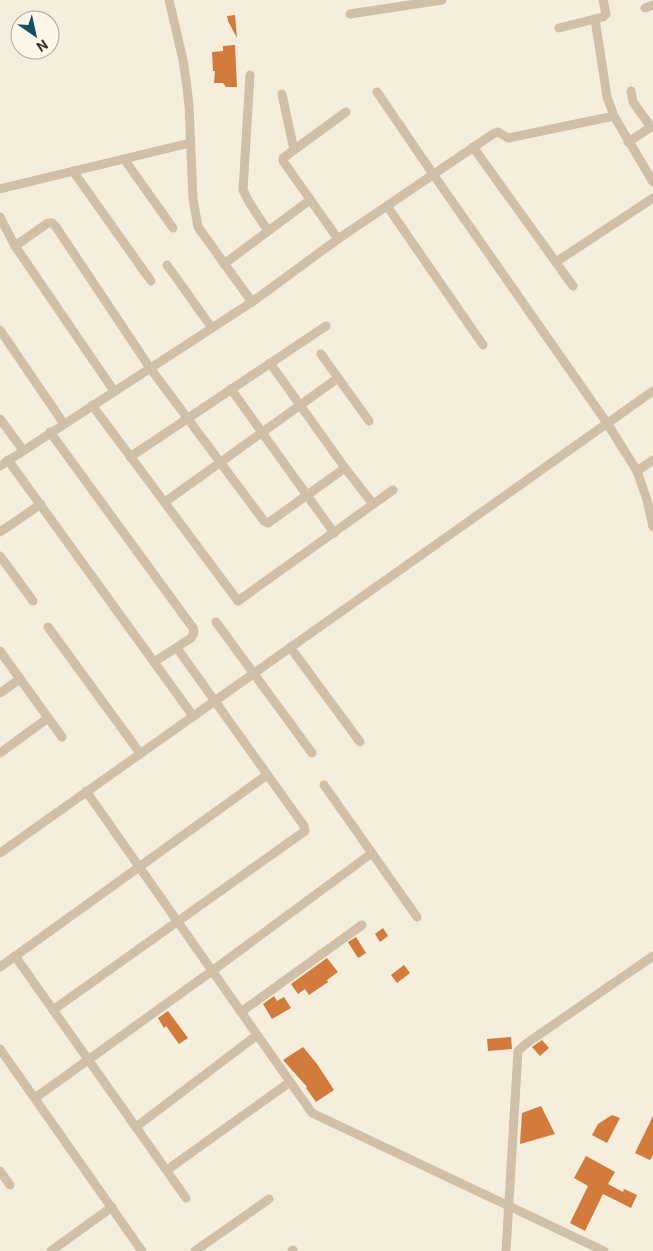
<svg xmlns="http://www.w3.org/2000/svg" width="653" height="1251" font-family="Roboto,sans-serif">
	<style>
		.building { fill: #d37b3d }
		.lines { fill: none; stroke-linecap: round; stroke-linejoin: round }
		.minor { stroke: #cfc0a7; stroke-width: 9 }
	</style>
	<rect width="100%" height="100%" fill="#f5eedc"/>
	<g class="building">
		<path d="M235,15L237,38L228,21L227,16Z"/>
		<path d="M235,45L237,87H226L223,83H214L215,71H213L212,52L223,51V46Z"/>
		<path d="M383,928L388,936L380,942L375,934Z"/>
		<path d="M356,937L366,953L358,958L348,942Z"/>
		<path d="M327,958L338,972L327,980L328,982L309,995L305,989L298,994L291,984Z"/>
		<path d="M404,965L410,973L397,983L391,975Z"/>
		<path d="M274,996L277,1001L284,997L291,1008L272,1019L263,1004Z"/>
		<path d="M168,1011L188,1038L179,1044L166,1026L164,1028L158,1018Z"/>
		<path d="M511,1037L512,1049L488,1051L487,1039Z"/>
		<path d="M542,1040L549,1048L540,1056L532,1047Z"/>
		<path d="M303,1047L317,1064L334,1090L316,1102L306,1088L307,1087L283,1060Z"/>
		<path d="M541,1106L555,1134L520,1144L522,1113Z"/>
		<path d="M612,1115L620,1118L607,1143L592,1135L598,1124Z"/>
		<path d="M653,1116V1155L650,1160L635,1153Z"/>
		<path d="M586,1156L615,1172L608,1184L623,1192L624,1189L637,1195L631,1208L603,1194L585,1231L570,1223L588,1186L574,1178Z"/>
	</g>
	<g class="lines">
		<g class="minor">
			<path d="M169,0L183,60L186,80L189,105L193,199L198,227L252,302"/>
			<path d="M645,8L653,5"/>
			<path d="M350,14L442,0"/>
			<path d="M595,19L607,97L614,116L653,182"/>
			<path d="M559,28L603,17L606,14L603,0"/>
			<path d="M250,75L243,190L249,202L268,231"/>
			<path d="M631,91L633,102L651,127"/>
			<path d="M377,92L433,174L607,423L637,471L647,500L653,527"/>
			<path d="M282,94L294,150"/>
			<path d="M628,142L653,126"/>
			<path d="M473,147L573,286"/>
			<path d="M124,159L173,228"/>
			<path d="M73,171L151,281"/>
			<path d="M0,189L190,143"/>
			<path d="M387,206L483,345"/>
			<path d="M0,217L15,246L114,391"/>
			<path d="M338,239L283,161V158L346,112"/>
			<path d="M15,246L48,223H52L56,227L150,368L264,521L268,523L345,468"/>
			<path d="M556,262L653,198"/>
			<path d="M224,264L310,200"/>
			<path d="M167,265L212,328"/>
			<path d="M0,330L64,424"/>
			<path d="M321,354L369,421"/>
			<path d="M270,363L345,468L373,504"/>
			<path d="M231,389L334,533"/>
			<path d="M92,405L238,601L393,490"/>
			<path d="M0,419L23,450"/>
			<path d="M50,432L193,628L194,633L191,638L154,662"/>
			<path d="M130,457L326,326"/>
			<path d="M8,460L193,716"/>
			<path d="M0,466L252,302L338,239L493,134L498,132L508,138L614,116"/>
			<path d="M637,471L653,460"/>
			<path d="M165,502L338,378"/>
			<path d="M0,532L41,504"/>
			<path d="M0,556L33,601"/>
			<path d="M216,622L312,753"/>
			<path d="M48,627L140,753"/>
			<path d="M290,647L360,742"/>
			<path d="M0,651L62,737"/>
			<path d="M0,693L20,679"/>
			<path d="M0,753L48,718"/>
			<path d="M324,785L417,917"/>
			<path d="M86,791L312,1113L604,1251"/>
			<path d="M0,853L653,391"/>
			<path d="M15,956L186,1198"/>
			<path d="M0,967L267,775"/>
			<path d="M53,1010L305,831L304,826L177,648"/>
			<path d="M241,1012L362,925"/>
			<path d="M0,1049L142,1251"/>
			<path d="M35,1098L212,971L372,853"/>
			<path d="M136,1127L257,1035"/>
			<path d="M167,1170L290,1082"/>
			<path d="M0,1171L10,1185"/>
			<path d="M51,1251L112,1207"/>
			<path d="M195,1251L269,1199"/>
			<path d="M292,1251L293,1250"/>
			<path d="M506,1251L518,1051L527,1043L653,956"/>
		</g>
	</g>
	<g transform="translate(35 35) rotate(146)"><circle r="24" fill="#fcf6e9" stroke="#aea79c"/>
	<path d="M0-4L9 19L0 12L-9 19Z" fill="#194f61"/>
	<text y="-8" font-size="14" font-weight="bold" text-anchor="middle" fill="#3a3128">N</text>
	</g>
</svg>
